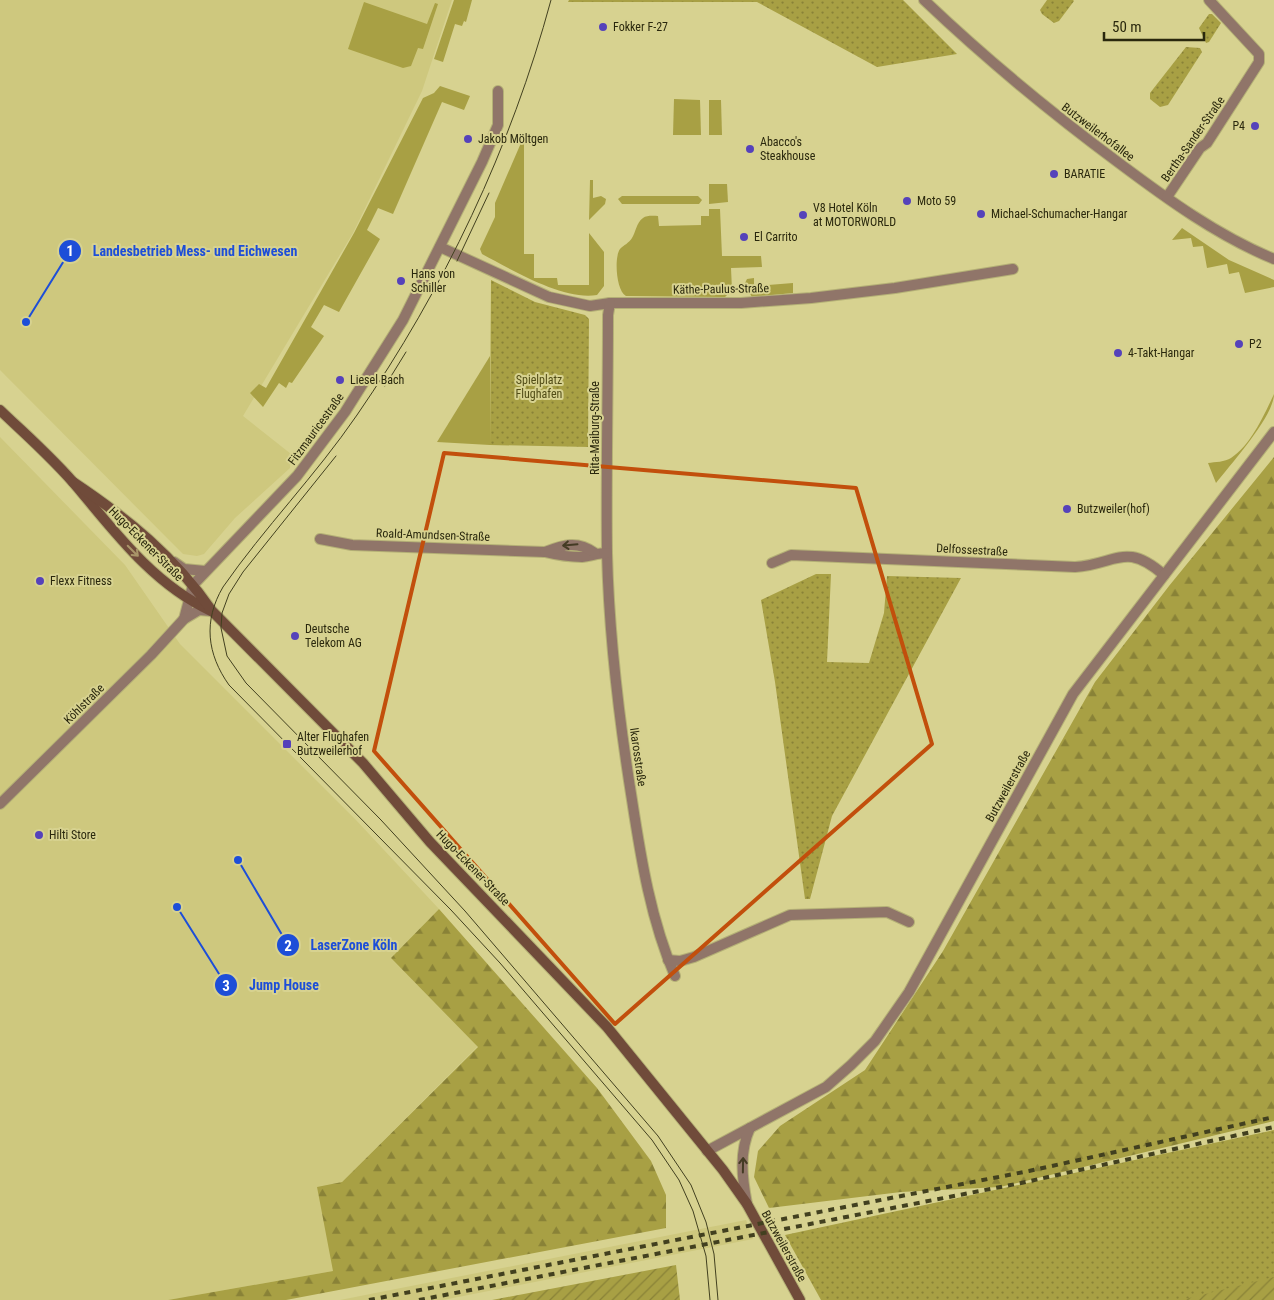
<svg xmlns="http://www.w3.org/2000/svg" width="1274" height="1300" font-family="'Roboto Condensed',sans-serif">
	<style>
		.built { fill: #cec87e }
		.grass { fill: #a8a044 }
		.forest { fill: url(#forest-firs) }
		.park { fill: url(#park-dots) }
		.garden { fill: url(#garden-furrows) }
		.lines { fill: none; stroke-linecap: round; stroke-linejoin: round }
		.minor-casing { stroke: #b4b076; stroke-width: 12 }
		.tertiary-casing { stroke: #b4b076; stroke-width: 12 }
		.secondary-casing { stroke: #b4b076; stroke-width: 12 }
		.minor { stroke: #907569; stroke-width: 10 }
		.tertiary { stroke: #907569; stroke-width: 10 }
		.secondary { stroke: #704b3a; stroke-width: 10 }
		.tram { stroke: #42401f; stroke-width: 1 }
		.rail { stroke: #42401f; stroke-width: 4; stroke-dasharray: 6 6; stroke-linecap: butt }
		.oneway { stroke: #443b24 }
		.oneway2 { stroke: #a99569 }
		.marked { fill: none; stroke: #c24f0c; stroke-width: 4; stroke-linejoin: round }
		.poi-dot { fill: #5542ba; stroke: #d7d290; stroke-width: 2 }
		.labels { text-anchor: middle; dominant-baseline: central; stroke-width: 4; stroke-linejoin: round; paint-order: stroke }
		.poi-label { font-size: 12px; fill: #2a280d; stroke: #d7d290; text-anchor: start }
		.street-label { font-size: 12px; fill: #2a280d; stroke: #d7d290 }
		.park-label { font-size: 12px; fill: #514c16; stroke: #d7d290 }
		.leader { fill: none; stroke: #1d4ed8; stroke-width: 2 }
		.callout-dot { fill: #1d4ed8; stroke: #d7d290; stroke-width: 2 }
		.mark-label { font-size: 15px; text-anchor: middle; font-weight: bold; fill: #fff }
		.callout-label { font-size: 14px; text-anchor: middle; font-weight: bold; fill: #1d4ed8; stroke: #d7d290; stroke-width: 4; stroke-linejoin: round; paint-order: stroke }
	</style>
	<defs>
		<pattern id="forest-firs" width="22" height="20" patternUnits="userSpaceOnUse" patternTransform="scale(1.25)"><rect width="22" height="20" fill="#a8a044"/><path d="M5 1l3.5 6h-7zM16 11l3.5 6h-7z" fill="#898237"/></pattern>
		<pattern id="park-dots" width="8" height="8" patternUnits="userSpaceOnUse" patternTransform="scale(1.25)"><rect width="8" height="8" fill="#a8a044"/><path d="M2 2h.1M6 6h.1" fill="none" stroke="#898237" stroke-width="1.8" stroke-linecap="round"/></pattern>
		<pattern id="garden-furrows" width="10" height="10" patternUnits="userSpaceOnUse" patternTransform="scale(1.25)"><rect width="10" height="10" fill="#a8a044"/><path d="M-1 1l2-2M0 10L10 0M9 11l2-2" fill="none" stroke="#898237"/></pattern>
	</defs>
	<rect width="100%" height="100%" fill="#d7d290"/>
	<g class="built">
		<path d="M0,0H452L422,91L353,233L243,416L291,454L290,468L235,518L204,554L197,556L183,554L0,370Z"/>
		<path d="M0,437L125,565L180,644L356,820L439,909L391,958L478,1046L342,1182L333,1271L168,1300H0Z"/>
		<path d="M746,1220L753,1239L443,1300H340Z"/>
	</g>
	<g class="grass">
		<path d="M454,0H472L466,22L464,21L462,26L455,24L443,62L434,59Z"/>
		<path d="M364,2L427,24L435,3L438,4L423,49L418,48L411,66L403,68L348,49Z"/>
		<path d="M440,86L470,96L464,110L442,102L393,214L378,208L367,230L380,239L339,312L324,305L311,327L324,336L292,383L289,382L286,388L279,383L263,407L250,393L259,384L266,388L354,233L423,98L434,93Z"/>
		<path d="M674,99L700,100L701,135H673Z"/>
		<path d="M709,100H721L722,135H709Z"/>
		<path d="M524,136V254H534V278H557L558,285H589V233L604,252V286L597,295C564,301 512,270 482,254L480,249L495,217V203Z"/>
		<path d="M590,180H593V198L601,196L606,199L605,204L589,220Z"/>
		<path d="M709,184H727L728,202L709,204Z"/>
		<path d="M622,196H698L702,200L699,204H622L618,199Z"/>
		<path d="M709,209H720L722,256H761L762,267L731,268L732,290L725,297L626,296C616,291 614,257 620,249C624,245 629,243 632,238C636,232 636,223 643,218C647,215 654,216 658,216L659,226L701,225V216H709Z"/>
		<path d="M1182,228L1229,260L1274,280V287L1245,293L1239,272L1229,274L1227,264L1207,268L1203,246L1193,247L1191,238L1172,240Z"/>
		<path d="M754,278V286L793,283V293L752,297L744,285L747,279Z"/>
		<path d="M490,356V445L437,442Z"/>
		<path d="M1274,394C1274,416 1231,464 1216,483L1208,463C1215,462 1225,462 1231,458C1251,445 1264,415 1274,394Z"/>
	</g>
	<g class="forest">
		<path d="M1274,457V1121L1000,1187L901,1192L769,1208L754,1177L758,1151L780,1126L865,1070L943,951L1095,682L1169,586Z"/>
		<path d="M439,909L597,1088L651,1161L666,1195V1228L286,1300H168L333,1271L317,1187L342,1182L478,1047L391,958Z"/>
	</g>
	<g class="park">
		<path d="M569,0H903L957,54L877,67L757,2H568Z"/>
		<path d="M1047,0H1073L1074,1L1059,21L1054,23L1042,14L1040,10Z"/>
		<path d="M1209,14H1212L1221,23L1209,42L1206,43L1199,28Z"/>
		<path d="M1186,47L1200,48L1202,52L1168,105L1160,107L1150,99V93Z"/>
		<path d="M491,280L535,302L585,315L589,319L588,447L490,445Z"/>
		<path d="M816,574H831L827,662L869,663L884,613L887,576L961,578L832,816L810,899H805L775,682L761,600Z"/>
		<path d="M1274,1130V1300H821L785,1235Z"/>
	</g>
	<g class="garden">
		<path d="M676,1265L680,1300H492Z"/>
		<path d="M1274,1277V1300H1181Z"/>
	</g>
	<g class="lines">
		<defs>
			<g id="minor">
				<path d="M924,0C988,61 1049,111 1119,163C1167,199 1218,236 1274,259"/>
				<path d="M1167,197L1200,148L1207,143L1259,62V54L1209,0"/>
				<path d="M440,247L549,297L590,306L610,303H741L811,298L895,288L1013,269"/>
				<path d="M610,303L608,315C608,394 606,473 607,553C609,635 619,719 632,800C641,859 651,921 675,976"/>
				<path d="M320,539L352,545L545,552C557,555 570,557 582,557C591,556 598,553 607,553"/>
				<path d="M545,552C563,545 577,540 595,553"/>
				<path d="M174,562L184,569L205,571"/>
				<path d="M772,563L791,555L1075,567C1117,564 1125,541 1164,575"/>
				<path d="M184,619L193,585L297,476L345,412L403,320L482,162L498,125V91"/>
				<path d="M0,804L151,655L184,619L199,610L211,611"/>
				<path d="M668,960L680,961L694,957L790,915L887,912L909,922"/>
			</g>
			<g id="tertiary">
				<path d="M707,1151L826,1087L851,1065L875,1041L909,992L1073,694L1274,432"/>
				<path d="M747,1204C742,1178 739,1152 750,1128"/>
			</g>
			<g id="secondary">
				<path d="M0,410C26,435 55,460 78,488C117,535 155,585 211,611"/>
				<path d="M73,482C127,518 175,557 212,611L363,763L430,842L607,1027L723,1170L747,1204L800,1300"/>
			</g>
		</defs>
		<use href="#minor" class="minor-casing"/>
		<use href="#tertiary" class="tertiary-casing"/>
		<use href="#secondary" class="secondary-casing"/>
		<use href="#minor" class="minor"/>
		<use href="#tertiary" class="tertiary"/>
		<use href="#secondary" class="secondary"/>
		<g class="tram">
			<path d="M551,0C511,148 444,289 357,415C316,475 264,528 223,587C203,621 207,654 229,685L451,910L500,963L652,1140L679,1180L693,1211L706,1256L710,1300"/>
			<path d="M457,261L489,193"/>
			<path d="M385,386L406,352"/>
			<path d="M336,456L243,572L229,594L222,613L221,628L227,656L246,683L381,820L465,911L658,1136L691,1185L706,1222L714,1254L718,1300"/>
		</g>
		<g class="rail">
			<path d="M369,1300L1029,1171L1274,1117"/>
			<path d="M419,1300L1021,1183L1274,1127"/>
		</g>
	</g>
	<defs><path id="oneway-shaft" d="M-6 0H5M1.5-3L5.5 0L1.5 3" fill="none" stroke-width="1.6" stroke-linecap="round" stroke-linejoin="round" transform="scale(1.25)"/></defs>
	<g class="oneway">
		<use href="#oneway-shaft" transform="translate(570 545) rotate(175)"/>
		<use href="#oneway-shaft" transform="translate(743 1165) rotate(-89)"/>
	</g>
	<use class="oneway2" href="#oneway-shaft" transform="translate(133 551) rotate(45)"/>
	<path class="marked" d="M444,453L856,488L932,744L615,1024L374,751Z"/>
	<g class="poi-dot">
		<circle cx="603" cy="27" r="5"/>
		<circle cx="1255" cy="126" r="5"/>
		<circle cx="468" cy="139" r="5"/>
		<circle cx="750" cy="149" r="5"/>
		<circle cx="1054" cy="174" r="5"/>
		<circle cx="907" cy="201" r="5"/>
		<circle cx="981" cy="214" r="5"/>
		<circle cx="803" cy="215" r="5"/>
		<circle cx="744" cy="237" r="5"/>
		<circle cx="401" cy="281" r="5"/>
		<circle cx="1239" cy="344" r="5"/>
		<circle cx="1118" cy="353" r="5"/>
		<circle cx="340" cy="380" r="5"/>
		<circle cx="1067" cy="509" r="5"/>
		<circle cx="40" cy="581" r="5"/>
		<circle cx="295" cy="636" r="5"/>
		<rect x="282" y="739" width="10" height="10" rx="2.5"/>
		<circle cx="39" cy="835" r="5"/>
	</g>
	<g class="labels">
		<g class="poi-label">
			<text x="613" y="27">Fokker F-27</text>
			<text x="1245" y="126" text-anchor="end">P4</text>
			<text x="478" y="139">Jakob Möltgen</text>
			<text x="760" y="142">Abacco's<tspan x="760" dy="14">Steakhouse</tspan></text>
			<text x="1064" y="174">BARATIE</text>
			<text x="917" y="201">Moto 59</text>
			<text x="813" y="208">V8 Hotel Köln<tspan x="813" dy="14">at MOTORWORLD</tspan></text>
			<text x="991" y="214">Michael-Schumacher-Hangar</text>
			<text x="754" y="237">El Carrito</text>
			<text x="411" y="274">Hans von<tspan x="411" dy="14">Schiller</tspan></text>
			<text x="1249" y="344">P2</text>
			<text x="1128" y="353">4-Takt-Hangar</text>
			<text x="350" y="380">Liesel Bach</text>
			<text x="1077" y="509">Butzweiler(hof)</text>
			<text x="50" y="581">Flexx Fitness</text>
			<text x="305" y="629">Deutsche<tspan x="305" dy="14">Telekom AG</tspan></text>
			<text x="297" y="737">Alter Flughafen<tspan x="297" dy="14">Butzweilerhof</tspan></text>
			<text x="49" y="835">Hilti Store</text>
		</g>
		<g class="street-label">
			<text transform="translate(1098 132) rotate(37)">Butzweilerhofallee</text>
			<text transform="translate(1193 139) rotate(-55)">Bertha-Sander-Straße</text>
			<text transform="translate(721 289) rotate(-1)">Käthe-Paulus-Straße</text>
			<text transform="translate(595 428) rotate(-90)">Rita-Maiburg-Straße</text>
			<text transform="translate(316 429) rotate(-54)">Fitzmauricestraße</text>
			<text transform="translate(433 535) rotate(2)">Roald-Amundsen-Straße</text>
			<text transform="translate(146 544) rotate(45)">Hugo-Eckener-Straße</text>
			<text transform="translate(972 550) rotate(3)">Delfossestraße</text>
			<text transform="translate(84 704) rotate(-45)">Köhlstraße</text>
			<text transform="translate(638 757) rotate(82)">Ikarosstraße</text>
			<text transform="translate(1008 786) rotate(-61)">Butzweilerstraße</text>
			<text transform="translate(473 868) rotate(46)">Hugo-Eckener-Straße</text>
			<text transform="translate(784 1246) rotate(61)">Butzweilerstraße</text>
		</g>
		<g class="park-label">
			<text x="539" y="380">Spielplatz<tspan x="539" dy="14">Flughafen</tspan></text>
		</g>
	</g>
	<path class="leader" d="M26 322L70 251M238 860L288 945M177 907L226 985"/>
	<g class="callout-dot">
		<circle cx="26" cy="322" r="5"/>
		<circle cx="238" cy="860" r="5"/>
		<circle cx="177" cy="907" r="5"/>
		<circle cx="70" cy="251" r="12"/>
		<circle cx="288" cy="945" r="12"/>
		<circle cx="226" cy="985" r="12"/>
	</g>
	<g class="mark-label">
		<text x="70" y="256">1</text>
		<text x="288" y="951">2</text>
		<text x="226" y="991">3</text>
	</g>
	<g class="callout-label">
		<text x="195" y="256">Landesbetrieb Mess- und Eichwesen</text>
		<text x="354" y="950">LaserZone Köln</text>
		<text x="284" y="990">Jump House</text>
	</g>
	<path d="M1104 32v8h100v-8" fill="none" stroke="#2a280d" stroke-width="2.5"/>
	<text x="1112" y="32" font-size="15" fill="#2a280d" stroke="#d7d290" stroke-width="4" paint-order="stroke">50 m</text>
</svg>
